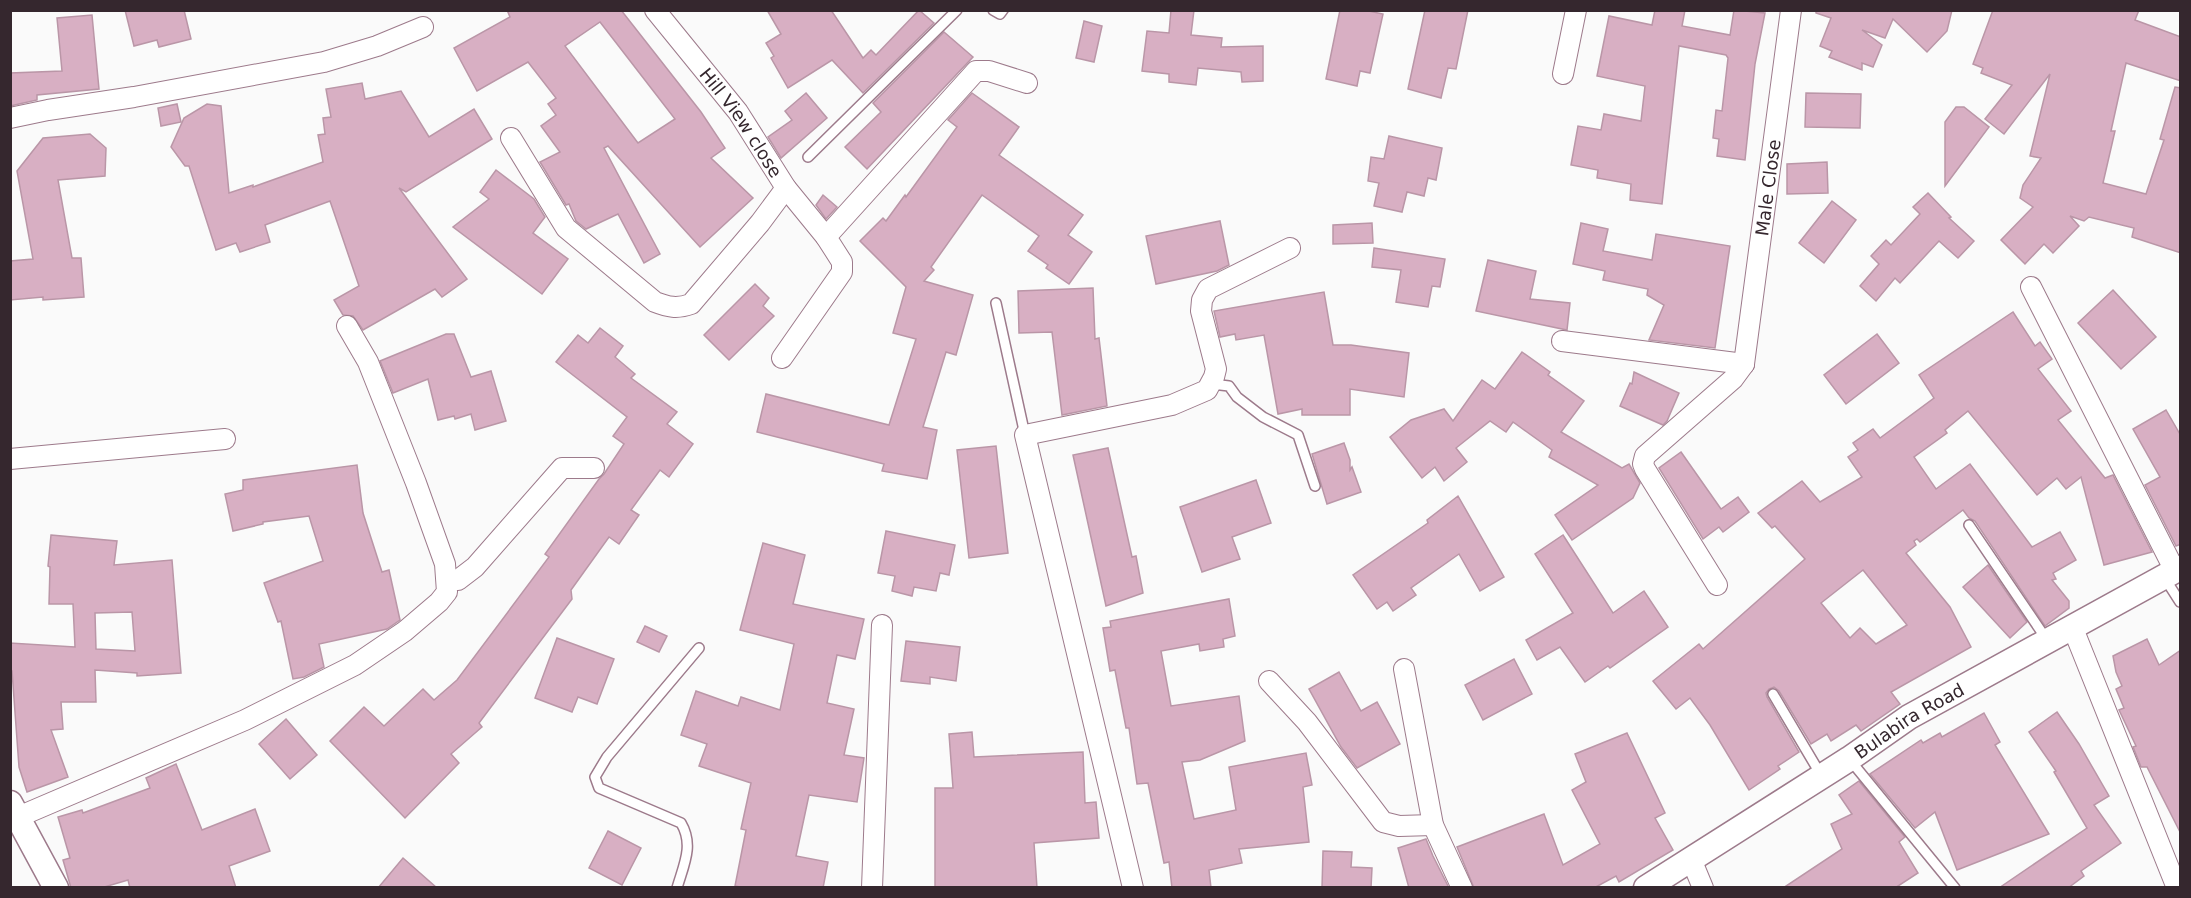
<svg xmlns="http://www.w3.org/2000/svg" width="2191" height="898" font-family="'DejaVu Sans',sans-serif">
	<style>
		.building { fill: #d8afc3; stroke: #ba96a7; stroke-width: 1.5; fill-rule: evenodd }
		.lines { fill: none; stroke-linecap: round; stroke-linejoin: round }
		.service-casing { stroke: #9d7a8b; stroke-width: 12 }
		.minor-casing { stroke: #9d7a8b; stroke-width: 22 }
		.tertiary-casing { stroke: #9d7a8b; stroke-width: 27 }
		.service { stroke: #fff; stroke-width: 9 }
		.minor { stroke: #fff; stroke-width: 20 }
		.tertiary { stroke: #fff; stroke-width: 24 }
		.labels { text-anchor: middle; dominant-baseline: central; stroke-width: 4.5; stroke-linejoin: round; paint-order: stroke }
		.street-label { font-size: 18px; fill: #35272e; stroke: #fff }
	</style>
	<rect width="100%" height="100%" fill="#fafafa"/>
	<g class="building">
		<path d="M125,10H184L191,39L159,47L157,40L134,46Z"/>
		<path d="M507,10H621L701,112L725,148L711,158L753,198L700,247L608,146L604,148L660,254L644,263L618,214L586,229L576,221L569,204L566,205L540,162L560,152L541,126L556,115L548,104L556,98L528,62L477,91L454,48L510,17ZM600,22L675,119L638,143L565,46Z"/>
		<path d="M767,10H831L863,58L871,50L876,55L919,10L934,23L863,93L832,60L788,88L771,58L774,56L766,43L781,34Z"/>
		<path d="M1171,10H1194L1191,35L1222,38L1221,47L1263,46V81L1242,82L1241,72L1198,68L1196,85L1169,82V74L1142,71L1147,31L1169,33Z"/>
		<path d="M1340,10H1364L1383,14L1370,73L1360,71L1357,86L1326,79Z"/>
		<path d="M1425,10H1468L1456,69L1448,68L1441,98L1408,89Z"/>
		<path d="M1655,10H1685L1682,26L1730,35L1734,10L1765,13L1755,64L1745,160L1717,156L1719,139L1713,138L1716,110L1722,111L1728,58L1726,55L1679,46L1662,204L1630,200L1631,184L1597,178L1598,170L1571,165L1578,126L1601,130L1604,114L1641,121L1645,86L1597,76L1609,16L1652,25Z"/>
		<path d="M1816,10H1952L1947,31L1927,52L1893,19L1885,38L1862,30L1882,45L1873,67L1862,63V70L1829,57L1832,51L1820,46L1831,18L1816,13Z"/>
		<path d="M1993,10H2139L2135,20L2181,37V81L2126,63L2111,131H2115L2103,183L2146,194L2164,140L2160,139L2175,87L2181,88V253L2132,237L2134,228L2089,217L2084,221L2070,216L2079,226L2053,253L2044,244L2025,264L2001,240L2033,207L2020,198L2023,185L2041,158L2030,156L2050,74L2004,134L1985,119L2012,85L1981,73L1983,68L1973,64Z"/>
		<path d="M92,15L99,89L37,95V100L10,106V73L62,71L57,18Z"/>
		<path d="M1084,21L1102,26L1094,62L1076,58Z"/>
		<path d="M944,32L973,57L867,169L845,147L881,112L873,103Z"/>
		<path d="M362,83L365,99L401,91L429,137L474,109L492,139L406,192L399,188L467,279L442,297L435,289L363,330L353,316L343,315L334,300L359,286L330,201L265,225L270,242L240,252L236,243L216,250L189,166H185L171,147L184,118L207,104L221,106L229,193L253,185V187L323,162L318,135L325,134L323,118L331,117L326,89Z"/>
		<path d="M806,93L827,118L781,158L768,137L792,120L785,111Z"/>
		<path d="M972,93L1019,127L999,155L1083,215L1068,235L1092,252L1069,284L1046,268L1048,265L1028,251L1039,236L982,195L931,267L934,270L924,281L973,295L956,355L946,352L923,427L937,430L927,479L882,471L884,464L757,432L766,394L889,425L916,339L893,333L906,287L860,241L883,218L886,221L905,195L906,197L957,127L948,120Z"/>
		<path d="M1806,93L1861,94L1860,128L1805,127Z"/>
		<path d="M177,104L181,122L161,126L158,108Z"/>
		<path d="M1956,107H1964L1989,127L1945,186V122Z"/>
		<path d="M90,134L106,148L105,176L58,180L72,258H81L84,297L43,300V297L10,300V261L33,259L17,171L43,138Z"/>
		<path d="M1389,136L1442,148L1436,180L1428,178L1424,196L1407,192L1402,212L1374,206L1379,183L1368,181L1371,157L1384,159Z"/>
		<path d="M1827,162L1828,193L1787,194V164Z"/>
		<path d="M496,170L534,199L545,217L533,233L568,259L542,294L453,227L489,199L480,192Z"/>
		<path d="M1928,193L1951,217L1949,218L1974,241L1958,258L1939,241L1900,283L1895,278L1876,301L1860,286L1879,264L1871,256L1886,240L1891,245L1920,214L1913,207Z"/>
		<path d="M823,195L837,207L826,219L816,205Z"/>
		<path d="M1832,201L1856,220L1824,263L1799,243Z"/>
		<path d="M1220,221L1229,265L1217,271L1156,284L1146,236Z"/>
		<path d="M1372,223L1373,243L1333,244V225Z"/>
		<path d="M1581,223L1608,229L1603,251L1652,260L1656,234L1730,246L1715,348L1649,340L1664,305L1647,295L1648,289L1603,280L1605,271L1573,264Z"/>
		<path d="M1374,248L1445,259L1440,287L1432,286L1428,307L1396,302L1401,270L1372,267Z"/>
		<path d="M1488,260L1536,271L1530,299L1570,303L1567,330L1476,311Z"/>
		<path d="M755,284L769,298L763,306L774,316L729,360L704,335Z"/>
		<path d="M1093,288L1095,339L1099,338L1107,406L1062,415L1052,332L1019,333L1018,291Z"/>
		<path d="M2113,290L2156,337L2121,369L2078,323Z"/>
		<path d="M1324,292L1333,345H1351L1409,353L1404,397L1350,389V415H1302V409L1278,414L1264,335L1236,340L1235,334L1220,337L1214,311Z"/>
		<path d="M2013,312L2035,346L2040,342L2052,359L2038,369L2071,411L2058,420L2105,478L2113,475L2152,552L2104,565L2081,477L2066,489L2057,478L2037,495L1968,411L1945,430L1947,433L1914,457L1936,489L1970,464L2032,547L2060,532L2076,560L2053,573L2056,579L2052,580L2069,601V608L2045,626L1975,521L1969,518L1963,510L1920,542L1917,539L1914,541L1916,545L1906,553L1950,607L1971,647L1891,692L1900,704L1861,731L1856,725L1831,741L1827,734L1811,744L1779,691L1774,687L1769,689L1766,693L1767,697L1799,752L1778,766L1780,769L1749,790L1710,725L1690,698L1676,709L1653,681L1699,644L1703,649L1805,559L1775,526L1772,528L1758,513L1802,481L1820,502L1862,477L1848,457L1858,450L1853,443L1873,429L1880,438L1934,398L1919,375ZM1863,570L1907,625L1876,644L1860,628L1850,638L1821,603Z"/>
		<path d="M600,328L623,346L615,357L635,374L631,378L677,412L667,424L693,444L669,477L660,470L631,510L639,515L619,544L609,537L571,590L572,599L479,723L482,727L451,754L459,763L405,818L330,741L364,707L384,726L423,689L434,700L457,680L549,557L545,554L599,479L604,474L624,444L613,436L627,417L556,362L578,335L588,343Z"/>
		<path d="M446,334H454L471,377L491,371L506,421L475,430L471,414L455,419L454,416L438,420L428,379L393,393L380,361Z"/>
		<path d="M1877,334L1899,363L1846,404L1824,375Z"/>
		<path d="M1522,352L1550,372L1548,375L1584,401L1561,432L1622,468L1629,464L1640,483L1633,498L1572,540L1555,515L1598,485L1549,457L1552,450L1513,422L1506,432L1490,421L1456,448L1467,462L1444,481L1435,467L1422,478L1390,437L1411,420L1444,409L1453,421L1482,380L1495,389Z"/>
		<path d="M1634,372L1679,393L1667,421L1663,425L1620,406L1630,383L1632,384Z"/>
		<path d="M2166,410L2181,436V544L2176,546L2145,485L2160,477L2133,429Z"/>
		<path d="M1344,443L1350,460V470L1352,467L1361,492L1327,504L1312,454Z"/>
		<path d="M996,446L1008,553L969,558L957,450Z"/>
		<path d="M1108,448L1132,557L1136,556L1143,593L1106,606L1073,455Z"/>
		<path d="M1681,452L1721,509L1738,497L1749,512L1723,532L1719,527L1703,539L1659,468Z"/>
		<path d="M357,465L363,513L382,572L389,570L400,620L387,629L319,644L324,667L304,677L293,679L281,621L278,622L264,583L323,561L309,516L263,522V524L233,531L225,494L243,490V480Z"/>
		<path d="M1256,480L1271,523L1232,537L1240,559L1202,572L1180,507Z"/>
		<path d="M1458,496L1504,577L1480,591L1459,554L1411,588L1416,595L1393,611L1387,602L1377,609L1353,575L1428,523L1427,520Z"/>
		<path d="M886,531L955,545L949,575L940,573L936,591L914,587L912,596L892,591L895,576L878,573Z"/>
		<path d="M51,535L117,541L114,565L172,560L181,673L137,676V673L95,670L96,702H61L63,729L51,730L68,777L27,792L19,767L12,671H10V643L75,647L73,604H49L50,567L48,566ZM132,612L135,651L96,649L95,613Z"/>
		<path d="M1563,535L1613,613L1644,591L1668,627L1610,668L1608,666L1585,682L1560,647L1537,660L1526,640L1573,613L1535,554Z"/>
		<path d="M763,543L805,555L793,604L864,619L855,659L837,655L827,703L854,709L844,755L864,758L857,802L809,795L796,856L828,862L823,888H745L735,886L746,830L741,829L751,783L699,766L707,744L681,735L696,691L738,706L741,697L780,710L794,644L740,630Z"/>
		<path d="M1988,565L2027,622L2010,638L1963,587Z"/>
		<path d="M1229,599L1235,636L1223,639L1224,647L1200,651L1199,644L1161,651L1171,706L1239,696L1245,741L1200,760L1182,762L1194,819L1236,810L1229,767L1306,753L1312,785L1303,787L1309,842L1239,849L1242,863L1209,870L1211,888H1172L1169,862L1164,863L1148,783L1137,784L1129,728H1126L1115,670L1110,671L1103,628L1111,627L1110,621Z"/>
		<path d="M645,626L667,636L659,652L637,642Z"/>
		<path d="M557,638L614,659L597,704L578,697L572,712L535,698Z"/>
		<path d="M2147,639L2159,665L2181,650V834L2147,767H2141L2133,747L2136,746L2119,710L2124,708L2116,689L2122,686L2116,672L2113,656Z"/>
		<path d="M906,641L960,647L956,681L930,677V684L901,681Z"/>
		<path d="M1514,659L1532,694L1483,720L1465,685Z"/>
		<path d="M1339,672L1361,711L1377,702L1400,744L1357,768L1341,747L1309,689Z"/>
		<path d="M2057,712L2079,744L2109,796L2094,805L2121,843L2081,871L2084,876L2068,888H1999L2087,828L2054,772L2056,771L2029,732Z"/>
		<path d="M1984,713L2000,742L1995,745L2049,834L1957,870L1935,812L1915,828L1870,774L1921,740L1923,743L1940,733L1942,737Z"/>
		<path d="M286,719L317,755L290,779L259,744Z"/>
		<path d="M972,732L974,757L1083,752L1085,803L1096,802L1099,838L1034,843L1037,888H935V788H953L949,734Z"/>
		<path d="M1627,733L1665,813L1655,818L1673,850L1619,882L1616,876L1594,888H1474L1457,847L1544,814L1563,865L1600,844L1572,790L1586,782L1575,754Z"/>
		<path d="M176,764L202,830L255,809L270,851L229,866L236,888H130L128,880L101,888H71L63,860L70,858L58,817L82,810L83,813L150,788L146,778Z"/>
		<path d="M1859,781L1905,837L1899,842L1918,873L1895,888H1783L1842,849L1831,824L1852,814L1839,795Z"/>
		<path d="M608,831L641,848L622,885L589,868Z"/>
		<path d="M1426,839L1433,856L1449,888H1409L1398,848Z"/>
		<path d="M1323,851L1352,852L1351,867L1372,868L1371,888H1322Z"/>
		<path d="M403,858L437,888H378Z"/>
	</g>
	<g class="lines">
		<defs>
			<g id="service">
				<path d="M993,10L1000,14L1003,10"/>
				<path d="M808,157L957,10"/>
				<path d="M996,303L1025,435"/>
				<path d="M1212,384L1229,386L1237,397L1263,417L1298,435L1315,486"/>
				<path d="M1969,525L2047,640"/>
				<path d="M2164,577L2180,602"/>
				<path d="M1773,694L1821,775"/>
				<path d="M1850,760L1955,888"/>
				<path d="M677,888C684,864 694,845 681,823L599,788L595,777L607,757L699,648"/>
			</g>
			<g id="minor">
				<path id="s1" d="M655,10L738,112L786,188L826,237"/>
				<path d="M1563,74L1576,10"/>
				<path d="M10,118L48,110L134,97L324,62L377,46L423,27"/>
				<path d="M511,138L566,228L655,302C668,307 677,309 691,304L760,223L786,188"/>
				<path d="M2031,287L2175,571"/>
				<path d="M1562,341L1744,364"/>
				<path d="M782,358L842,272V262L826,237L976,71H989L1027,83"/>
				<path id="s2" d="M1744,364L1791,10"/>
				<path d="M10,459L225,439"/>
				<path d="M447,580H458L475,567L562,468H594"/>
				<path d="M1717,585L1645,469L1643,464L1645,456L1733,379L1744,364"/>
				<path d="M2072,626L2177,888"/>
				<path d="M1404,669L1433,825L1462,888"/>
				<path d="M1269,681L1307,722L1383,822L1399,826L1433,825"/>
				<path d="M18,817L245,720L355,665L405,631L439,602L447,592L445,564L416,483L368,362L347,326"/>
				<path d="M1691,859L1703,888"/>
				<path d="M872,888L882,625"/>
				<path d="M1133,888L1025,435L1172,405L1207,390L1214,377L1216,369L1201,311L1202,300L1208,289L1290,248"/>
			</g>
			<g id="tertiary">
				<path d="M10,803L56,888"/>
				<path id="s3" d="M1646,888L1849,759L1909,717L2180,568"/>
			</g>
		</defs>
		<use href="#service" class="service-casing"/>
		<use href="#minor" class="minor-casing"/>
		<use href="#tertiary" class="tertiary-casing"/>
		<use href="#service" class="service"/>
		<use href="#minor" class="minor"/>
		<use href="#tertiary" class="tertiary"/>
	</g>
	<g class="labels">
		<g class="street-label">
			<text stroke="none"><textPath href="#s1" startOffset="142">Hill View close</textPath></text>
			<text stroke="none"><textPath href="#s2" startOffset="178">Male Close</textPath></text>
			<text stroke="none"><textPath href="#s3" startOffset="312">Bulabira Road</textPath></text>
		</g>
	</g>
	<rect width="2191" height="898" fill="none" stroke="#35272e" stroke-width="24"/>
</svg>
